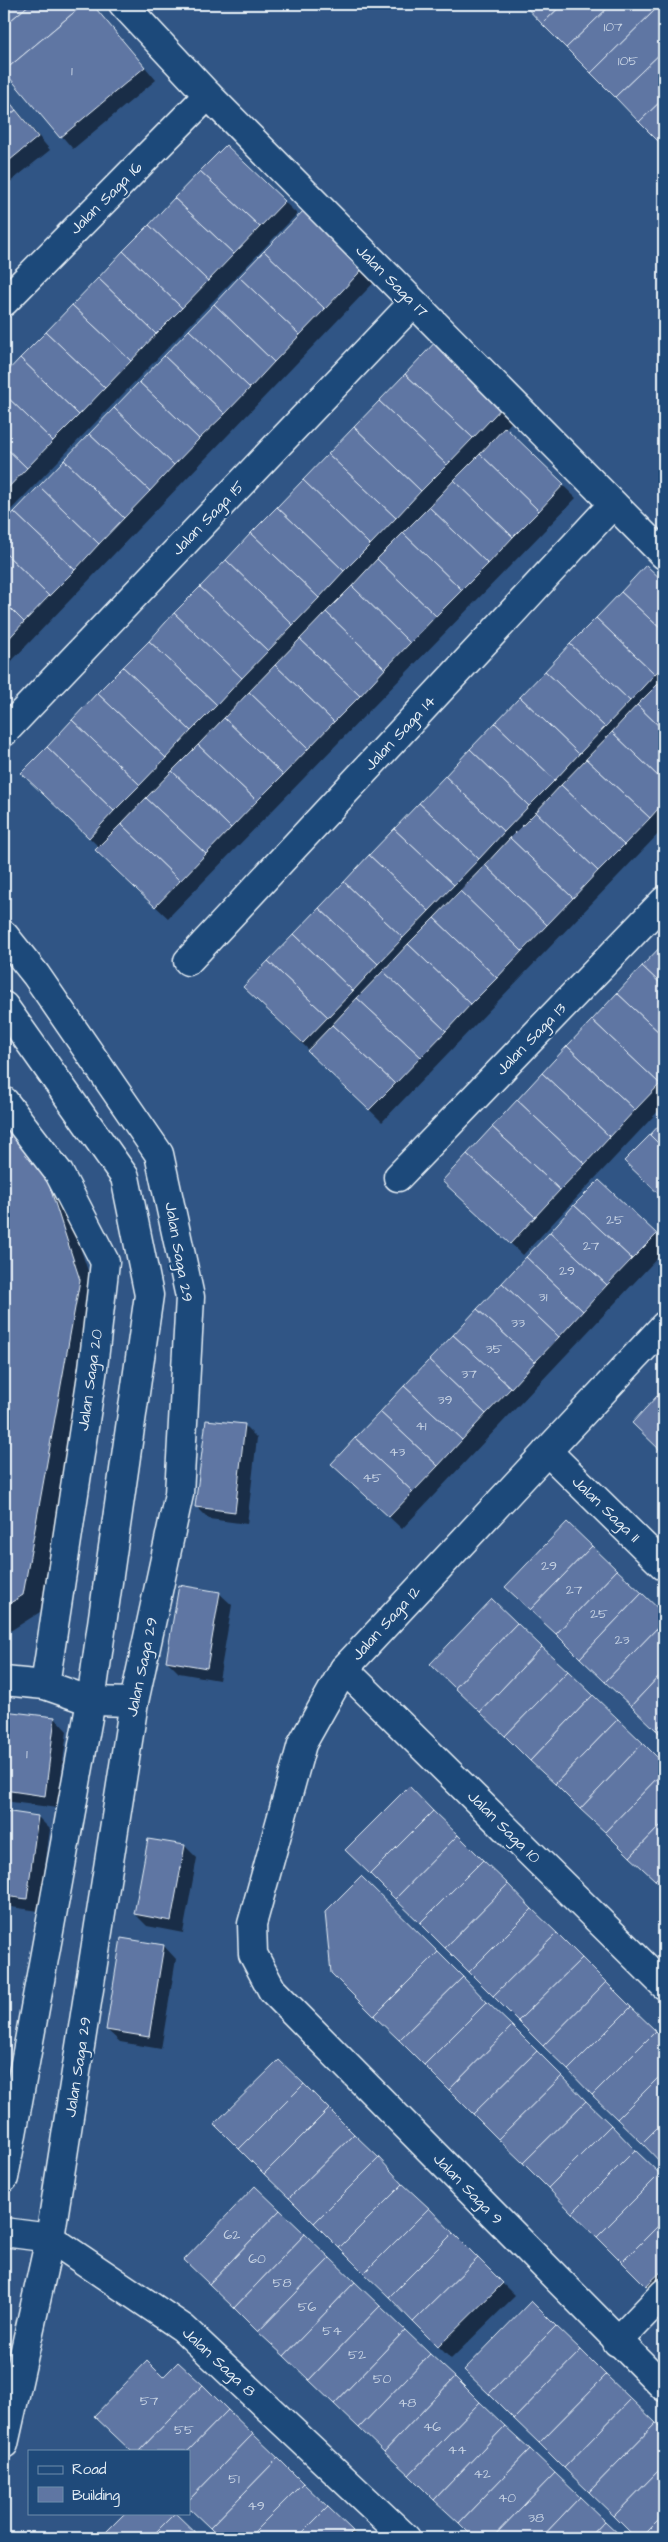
<svg xmlns="http://www.w3.org/2000/svg" width="668" height="2542" font-family="'Architects Daughter',sans-serif">
	<style>
		.shadow { fill: #0007 }
		.building { fill: #5f76a3; stroke: #e8f1f8 }
		.lines { fill: none; stroke-linecap: round; stroke-linejoin: round }
		.minor-casing { stroke: #e8f1f8; stroke-width: 31 }
		.minor { stroke: #1f4a7a; stroke-width: 28 }
		.labels { text-anchor: middle; dominant-baseline: central; stroke-width: 4.5; stroke-linejoin: round; paint-order: stroke }
		.number-label { font-size: 14px; fill: #c6d2e3 }
		.street-label { font-size: 16px; fill: #e8f1f8; stroke: #1f4a7a }
	</style>
	<rect width="100%" height="100%" fill="#305585"/>
	<filter id="ink" filterUnits="userSpaceOnUse"><feTurbulence type="fractalNoise" baseFrequency=".02" numOctaves="2"/><feDisplacementMap in="SourceGraphic" scale="10" xChannelSelector="R" yChannelSelector="G"/><feConvolveMatrix kernelMatrix="1 2 1 2 8 2 1 2 1" color-interpolation-filters="sRGB"/></filter>
	<g filter="url(#ink)">
		<g class="shadow">
			<path d="M4,4H92L156,80L73,149L4,69Z"/>
			<path d="M525,4H658L664,10V146Z"/>
			<path d="M4,95L50,150L4,187Z"/>
			<path d="M226,146L297,214L4,517V377Z"/>
			<path d="M312,203L384,272L4,669V524Z"/>
			<path d="M441,338L520,413L505,429L576,498L168,918L109,863L100,848L35,785Z"/>
			<path d="M646,567L664,584V828L382,1122L257,999Z"/>
			<path d="M664,945V1105L523,1255L443,1181Z"/>
			<path d="M4,1119L60,1187L97,1298L40,1612L4,1635Z"/>
			<path d="M664,1121V1198L626,1161Z"/>
			<path d="M656,1235L664,1243V1251L402,1529L345,1476Z"/>
			<path d="M664,1391V1453L633,1423Z"/>
			<path d="M244,1425L257,1438L247,1524L209,1519L197,1507Z"/>
			<path d="M567,1524L664,1616V1736L519,1599Z"/>
			<path d="M219,1593L232,1605L219,1680L179,1673L167,1661Z"/>
			<path d="M492,1601L664,1766V1888L444,1676Z"/>
			<path d="M4,1712L55,1718L67,1731L57,1808L4,1801Z"/>
			<path d="M409,1788L664,2042V2165L347,1850Z"/>
			<path d="M4,1812L38,1817L50,1829L39,1911L4,1906Z"/>
			<path d="M149,1840L185,1846L197,1858L183,1933L147,1926L135,1914Z"/>
			<path d="M361,1878L664,2180V2293L659,2298L333,1972Z"/>
			<path d="M164,1946L176,1959L161,2049L120,2042L107,2030Z"/>
			<path d="M279,2062L515,2296L451,2359L216,2124Z"/>
			<path d="M255,2188L621,2538H476L198,2273Z"/>
			<path d="M531,2303L664,2433V2538H637L466,2370Z"/>
			<path d="M178,2363L359,2538H221L189,2506V2451L163,2379Z"/>
			<path d="M127,2513H175L199,2538H102Z"/>
		</g>
		<g class="building">
			<path d="M4,4H30L4,26Z"/>
			<path d="M30,4H84L4,71V26Z"/>
			<path d="M84,4H92L145,67L60,138L4,71Z"/>
			<path d="M523,4H563L542,24Z"/>
			<path d="M563,4H612L566,48L542,24Z"/>
			<path d="M612,4L660,5L591,73L566,48Z"/>
			<path d="M660,5L664,9V50L615,97L591,73Z"/>
			<path d="M664,50V98L639,122L615,97Z"/>
			<path d="M4,95L16,110L4,120Z"/>
			<path d="M664,98V147L639,122Z"/>
			<path d="M16,110L38,137L4,165V120Z"/>
			<path d="M226,145L285,201L260,227L200,171Z"/>
			<path d="M200,171L260,227L234,254L174,198Z"/>
			<path d="M174,198L234,254L208,281L149,225Z"/>
			<path d="M312,202L372,259L325,309L264,251Z"/>
			<path d="M149,225L208,281L182,308L123,251Z"/>
			<path d="M123,251L182,308L156,334L98,278Z"/>
			<path d="M264,251L325,309L300,335L239,277Z"/>
			<path d="M239,277L300,335L274,362L214,304Z"/>
			<path d="M98,278L156,334L131,361L72,305Z"/>
			<path d="M214,304L274,362L250,388L189,330Z"/>
			<path d="M72,305L131,361L105,388L46,332Z"/>
			<path d="M189,330L250,388L225,414L164,356Z"/>
			<path d="M46,332L105,388L79,415L20,358Z"/>
			<path d="M441,336L509,400L473,438L405,374Z"/>
			<path d="M164,356L225,414L199,439L139,382Z"/>
			<path d="M20,358L79,415L53,441L4,394V375Z"/>
			<path d="M405,374L473,438L447,465L379,401Z"/>
			<path d="M139,382L199,439L174,465L114,408Z"/>
			<path d="M4,394L53,441L27,468L4,446Z"/>
			<path d="M379,401L447,465L421,491L354,427Z"/>
			<path d="M114,408L174,465L150,491L89,434Z"/>
			<path d="M354,427L421,491L396,518L328,454Z"/>
			<path d="M505,427L564,484L539,511L480,454Z"/>
			<path d="M89,434L150,491L124,518L64,460Z"/>
			<path d="M4,446L27,468L4,492Z"/>
			<path d="M328,454L396,518L370,545L303,480Z"/>
			<path d="M480,454L539,511L513,537L454,480Z"/>
			<path d="M64,460L124,518L99,544L39,486Z"/>
			<path d="M303,480L370,545L344,571L277,507Z"/>
			<path d="M454,480L513,537L488,564L429,507Z"/>
			<path d="M39,486L99,544L75,570L14,512Z"/>
			<path d="M277,507L344,571L319,598L251,533Z"/>
			<path d="M429,507L488,564L462,590L403,533Z"/>
			<path d="M14,512L75,570L49,596L4,552V523Z"/>
			<path d="M251,533L319,598L293,625L226,560Z"/>
			<path d="M403,533L462,590L436,616L377,559Z"/>
			<path d="M4,552L49,596L24,622L4,602Z"/>
			<path d="M377,559L436,616L410,643L352,586Z"/>
			<path d="M226,560L293,625L268,651L200,587Z"/>
			<path d="M646,565L664,582V632L621,592Z"/>
			<path d="M352,586L410,643L385,669L326,612Z"/>
			<path d="M200,587L268,651L242,678L174,613Z"/>
			<path d="M621,592L664,632V665L655,674L596,618Z"/>
			<path d="M4,602L24,622L4,644Z"/>
			<path d="M326,612L385,669L360,696L300,639Z"/>
			<path d="M174,613L242,678L217,705L149,641Z"/>
			<path d="M596,618L655,674L630,701L570,644Z"/>
			<path d="M300,639L360,696L334,722L275,665Z"/>
			<path d="M149,641L217,705L191,731L123,667Z"/>
			<path d="M570,644L630,701L605,727L545,671Z"/>
			<path d="M275,665L334,722L308,749L249,692Z"/>
			<path d="M123,667L191,731L166,758L97,693Z"/>
			<path d="M545,671L605,727L579,754L520,697Z"/>
			<path d="M663,679L664,680V731L637,705Z"/>
			<path d="M249,692L308,749L283,775L224,718Z"/>
			<path d="M97,693L166,758L140,785L72,720Z"/>
			<path d="M520,697L579,754L555,780L495,723Z"/>
			<path d="M637,705L664,731V782L612,732Z"/>
			<path d="M224,718L283,775L257,801L198,745Z"/>
			<path d="M72,720L140,785L114,811L47,747Z"/>
			<path d="M495,723L555,780L529,806L470,749Z"/>
			<path d="M612,732L664,782V802L650,818L586,759Z"/>
			<path d="M198,745L257,801L231,828L172,771Z"/>
			<path d="M47,747L114,811L89,838L21,773Z"/>
			<path d="M470,749L529,806L504,832L445,776Z"/>
			<path d="M586,759L650,818L624,845L561,785Z"/>
			<path d="M172,771L231,828L206,854L146,798Z"/>
			<path d="M445,776L504,832L479,859L419,803Z"/>
			<path d="M561,785L624,845L598,871L536,812Z"/>
			<path d="M146,798L206,854L180,881L121,824Z"/>
			<path d="M419,803L479,859L454,885L394,829Z"/>
			<path d="M536,812L598,871L573,898L510,838Z"/>
			<path d="M121,824L180,881L155,907L95,850Z"/>
			<path d="M394,829L454,885L429,911L369,855Z"/>
			<path d="M510,838L573,898L547,925L485,865Z"/>
			<path d="M369,855L429,911L403,938L344,882Z"/>
			<path d="M485,865L547,925L522,951L460,891Z"/>
			<path d="M344,882L403,938L378,964L319,908Z"/>
			<path d="M460,891L522,951L497,978L434,918Z"/>
			<path d="M319,908L378,964L353,991L294,934Z"/>
			<path d="M434,918L497,978L471,1004L408,944Z"/>
			<path d="M294,934L353,991L328,1017L268,961Z"/>
			<path d="M664,943V987L642,966Z"/>
			<path d="M408,944L471,1004L446,1031L383,971Z"/>
			<path d="M268,961L328,1017L303,1043L243,987Z"/>
			<path d="M642,966L664,987V1037L617,993Z"/>
			<path d="M383,971L446,1031L421,1057L357,998Z"/>
			<path d="M617,993L664,1037V1079L660,1084L592,1020Z"/>
			<path d="M357,998L421,1057L395,1084L332,1025Z"/>
			<path d="M592,1020L660,1084L635,1110L567,1046Z"/>
			<path d="M332,1025L395,1084L369,1110L307,1051Z"/>
			<path d="M567,1046L635,1110L610,1137L542,1073Z"/>
			<path d="M542,1073L610,1137L585,1164L517,1100Z"/>
			<path d="M517,1100L585,1164L560,1190L492,1127Z"/>
			<path d="M4,1120L44,1169L80,1280L23,1595L4,1607Z"/>
			<path d="M664,1120V1149L650,1135Z"/>
			<path d="M492,1127L560,1190L535,1217L467,1154Z"/>
			<path d="M650,1135L664,1149V1199L624,1161Z"/>
			<path d="M467,1154L535,1217L510,1244L442,1181Z"/>
			<path d="M599,1180L657,1234L632,1259L574,1205Z"/>
			<path d="M574,1205L632,1259L607,1285L550,1232Z"/>
			<path d="M550,1232L607,1285L583,1311L526,1257Z"/>
			<path d="M526,1257L583,1311L559,1337L502,1283Z"/>
			<path d="M502,1283L559,1337L535,1362L477,1309Z"/>
			<path d="M477,1309L535,1362L511,1388L453,1335Z"/>
			<path d="M453,1335L511,1388L486,1414L429,1360Z"/>
			<path d="M429,1360L486,1414L462,1440L404,1386Z"/>
			<path d="M404,1386L462,1440L438,1466L380,1412Z"/>
			<path d="M657,1396L664,1403V1454L632,1423Z"/>
			<path d="M380,1412L438,1466L413,1492L355,1438Z"/>
			<path d="M206,1420L245,1424L235,1512L195,1507Z"/>
			<path d="M355,1438L413,1492L389,1517L331,1464Z"/>
			<path d="M567,1522L592,1546L530,1610L505,1587Z"/>
			<path d="M592,1546L617,1570L556,1634L530,1610Z"/>
			<path d="M617,1570L642,1593L580,1658L556,1634Z"/>
			<path d="M179,1585L220,1592L207,1668L166,1661Z"/>
			<path d="M642,1593L664,1614V1621L605,1682L580,1658Z"/>
			<path d="M492,1599L517,1623L455,1688L430,1664Z"/>
			<path d="M664,1621V1671L631,1706L605,1682Z"/>
			<path d="M517,1623L542,1647L480,1712L455,1688Z"/>
			<path d="M542,1647L568,1671L505,1736L480,1712Z"/>
			<path d="M568,1671L593,1695L530,1761L505,1736Z"/>
			<path d="M664,1671V1721L656,1730L631,1706Z"/>
			<path d="M593,1695L618,1719L555,1784L530,1761Z"/>
			<path d="M4,1711L55,1717L45,1796L4,1790Z"/>
			<path d="M618,1719L643,1743L580,1809L555,1784Z"/>
			<path d="M664,1721V1738L656,1730Z"/>
			<path d="M643,1743L664,1764V1771L605,1832L580,1809Z"/>
			<path d="M664,1771V1822L630,1857L605,1832Z"/>
			<path d="M409,1786L433,1811L370,1874L345,1850Z"/>
			<path d="M4,1811L38,1816L27,1899L4,1896Z"/>
			<path d="M433,1811L458,1835L395,1899L370,1874Z"/>
			<path d="M664,1822V1871L655,1880L630,1857Z"/>
			<path d="M458,1835L483,1860L420,1923L395,1899Z"/>
			<path d="M148,1839L185,1845L171,1921L134,1914Z"/>
			<path d="M483,1860L508,1884L445,1948L420,1923Z"/>
			<path d="M664,1871V1889L655,1880Z"/>
			<path d="M361,1876L438,1952L374,2016L331,1973L325,1912Z"/>
			<path d="M508,1884L532,1909L469,1972L445,1948Z"/>
			<path d="M532,1909L557,1933L493,1996L469,1972Z"/>
			<path d="M557,1933L582,1958L518,2021L493,1996Z"/>
			<path d="M121,1938L164,1945L149,2037L106,2030Z"/>
			<path d="M438,1952L463,1977L399,2040L374,2016Z"/>
			<path d="M582,1958L606,1982L543,2046L518,2021Z"/>
			<path d="M463,1977L487,2002L424,2065L399,2040Z"/>
			<path d="M606,1982L631,2007L568,2070L543,2046Z"/>
			<path d="M487,2002L512,2026L449,2090L424,2065Z"/>
			<path d="M631,2007L656,2031L592,2095L568,2070Z"/>
			<path d="M512,2026L537,2051L473,2114L449,2090Z"/>
			<path d="M656,2031L664,2040V2072L617,2119L592,2095Z"/>
			<path d="M537,2051L562,2076L498,2139L473,2114Z"/>
			<path d="M279,2060L304,2084L239,2149L214,2124Z"/>
			<path d="M664,2072V2121L642,2143L617,2119Z"/>
			<path d="M562,2076L586,2101L523,2163L498,2139Z"/>
			<path d="M304,2084L329,2109L264,2174L239,2149Z"/>
			<path d="M586,2101L611,2125L548,2188L523,2163Z"/>
			<path d="M329,2109L354,2134L289,2198L264,2174Z"/>
			<path d="M664,2121V2166L642,2143Z"/>
			<path d="M611,2125L635,2150L572,2213L548,2188Z"/>
			<path d="M354,2134L379,2158L314,2223L289,2198Z"/>
			<path d="M635,2150L660,2174L597,2237L572,2213Z"/>
			<path d="M379,2158L403,2184L339,2248L314,2223Z"/>
			<path d="M660,2174L664,2178V2220L622,2262L597,2237Z"/>
			<path d="M403,2184L429,2208L364,2273L339,2248Z"/>
			<path d="M255,2186L280,2210L209,2284L184,2260Z"/>
			<path d="M429,2208L453,2233L389,2297L364,2273Z"/>
			<path d="M280,2210L305,2234L234,2308L209,2284Z"/>
			<path d="M664,2220V2269L646,2286L622,2262Z"/>
			<path d="M453,2233L478,2258L413,2322L389,2297Z"/>
			<path d="M305,2234L330,2258L258,2332L234,2308Z"/>
			<path d="M330,2258L355,2282L284,2356L258,2332Z"/>
			<path d="M478,2258L503,2283L438,2347L413,2322Z"/>
			<path d="M355,2282L380,2306L309,2380L284,2356Z"/>
			<path d="M531,2301L556,2326L489,2394L464,2370Z"/>
			<path d="M380,2306L405,2330L334,2404L309,2380Z"/>
			<path d="M556,2326L581,2350L514,2419L489,2394Z"/>
			<path d="M405,2330L430,2354L359,2428L334,2404Z"/>
			<path d="M581,2350L606,2375L539,2443L514,2419Z"/>
			<path d="M430,2354L455,2377L384,2452L359,2428Z"/>
			<path d="M147,2361L163,2377L178,2362L203,2385L139,2451H131L94,2416Z"/>
			<path d="M606,2375L631,2399L564,2468L539,2443Z"/>
			<path d="M455,2377L480,2402L409,2475L384,2452Z"/>
			<path d="M203,2385L228,2410L188,2451H139Z"/>
			<path d="M631,2399L656,2423L589,2492L564,2468Z"/>
			<path d="M480,2402L505,2426L434,2500L409,2475Z"/>
			<path d="M228,2410L253,2434L189,2500L188,2451Z"/>
			<path d="M656,2423L664,2431V2465L614,2516L589,2492Z"/>
			<path d="M505,2426L530,2449L459,2523L434,2500Z"/>
			<path d="M253,2434L278,2458L210,2528L189,2508V2500Z"/>
			<path d="M530,2449L555,2473L492,2538H474L459,2523Z"/>
			<path d="M278,2458L303,2483L248,2538H220L210,2528Z"/>
			<path d="M664,2465V2515L641,2538H636L614,2516Z"/>
			<path d="M555,2473L580,2497L541,2538H492Z"/>
			<path d="M303,2483L328,2507L297,2538H248Z"/>
			<path d="M580,2497L605,2521L589,2538H541Z"/>
			<path d="M328,2507L353,2531L346,2538H297Z"/>
			<path d="M125,2513H175L150,2538H100Z"/>
			<path d="M175,2513L200,2537L150,2538Z"/>
			<path d="M664,2515V2538H641Z"/>
			<path d="M605,2521L623,2538H589Z"/>
		</g>
		<g class="lines">
			<defs>
				<g id="minor">
					<path d="M123,4L208,95L664,555"/>
					<path d="M4,302L208,95"/>
					<path d="M4,732L413,303"/>
					<path d="M4,935L36,975L159,1154L190,1297L179,1494L134,1702L50,2238L4,2444"/>
					<path d="M188,961L613,504"/>
					<path d="M4,1006L125,1177L149,1295L91,1701L4,2178"/>
					<path d="M4,1101L59,1173L105,1262L93,1368L45,1685"/>
					<path d="M398,1177L664,901"/>
					<path d="M664,1326L344,1669L302,1744L252,1924L253,1954L272,1990L664,2387"/>
					<path d="M547,1451L664,1566"/>
					<path d="M344,1669L664,1985"/>
					<path d="M4,1681L45,1685L91,1701L134,1702"/>
					<path d="M4,2232L50,2238L183,2328L406,2538"/>
					<path d="M617,2342L664,2293"/>
				</g>
			</defs>
			<use href="#minor" class="minor-casing"/>
			<use href="#minor" class="minor"/>
		</g>
	</g>
	<g class="labels">
		<g class="number-label">
			<text x="613" y="27">107</text>
			<text x="628" y="61">105</text>
			<text x="72" y="71">1</text>
			<text x="615" y="1220">25</text>
			<text x="591" y="1246">27</text>
			<text x="567" y="1271">29</text>
			<text x="543" y="1297">31</text>
			<text x="518" y="1323">33</text>
			<text x="494" y="1349">35</text>
			<text x="469" y="1374">37</text>
			<text x="445" y="1400">39</text>
			<text x="421" y="1426">41</text>
			<text x="397" y="1452">43</text>
			<text x="372" y="1478">45</text>
			<text x="549" y="1566">29</text>
			<text x="574" y="1590">27</text>
			<text x="599" y="1614">25</text>
			<text x="622" y="1640">23</text>
			<text x="27" y="1754">1</text>
			<text x="232" y="2235">62</text>
			<text x="257" y="2259">60</text>
			<text x="282" y="2283">58</text>
			<text x="307" y="2307">56</text>
			<text x="332" y="2331">54</text>
			<text x="357" y="2355">52</text>
			<text x="382" y="2379">50</text>
			<text x="149" y="2401">57</text>
			<text x="407" y="2403">48</text>
			<text x="432" y="2427">46</text>
			<text x="184" y="2430">55</text>
			<text x="457" y="2450">44</text>
			<text x="482" y="2474">42</text>
			<text x="234" y="2479">51</text>
			<text x="507" y="2498">40</text>
			<text x="256" y="2506">49</text>
			<text x="536" y="2518">38</text>
		</g>
		<g class="street-label">
			<text transform="translate(106 198) rotate(-45)">Jalan Saga 16</text>
			<text transform="translate(392 281) rotate(45)">Jalan Saga 17</text>
			<text transform="translate(208 518) rotate(-46)">Jalan Saga 15</text>
			<text transform="translate(400 733) rotate(-47)">Jalan Saga 14</text>
			<text transform="translate(531 1039) rotate(-46)">Jalan Saga 13</text>
			<text transform="translate(179 1252) rotate(80)">Jalan Saga 29</text>
			<text transform="translate(90 1380) rotate(-82)">Jalan Saga 20</text>
			<text transform="translate(606 1509) rotate(44)">Jalan Saga 11</text>
			<text transform="translate(386 1623) rotate(-48)">Jalan Saga 12</text>
			<text transform="translate(142 1667) rotate(-78)">Jalan Saga 29</text>
			<text transform="translate(504 1827) rotate(45)">Jalan Saga 10</text>
			<text transform="translate(78 2067) rotate(-81)">Jalan Saga 29</text>
			<text transform="translate(468 2189) rotate(46)">Jalan Saga 9</text>
			<text transform="translate(219 2362) rotate(43)">Jalan Saga 8</text>
		</g>
	</g>
	<rect width="668" height="2542" fill="none" stroke="#1f4a7a" stroke-width="20"/>
	<rect x="10" y="10" width="648" height="2522" fill="none" stroke="#e8f1f8" stroke-width="2" filter="url(#ink)"/>
	<rect x="28" y="2450" width="162" height="65" fill="#1f4a7a" stroke="#6f8dac"/>
	<rect x="38" y="2466" width="25" height="8" fill="#1f4a7a" stroke="#6f8dac"/>
	<text x="72" y="2474" font-size="15" fill="#e8f1f8">Road</text>
	<rect x="38" y="2487" width="25" height="15" fill="#5f76a3" stroke="#6f8dac"/>
	<text x="72" y="2500" font-size="15" fill="#e8f1f8">Building</text>
</svg>
